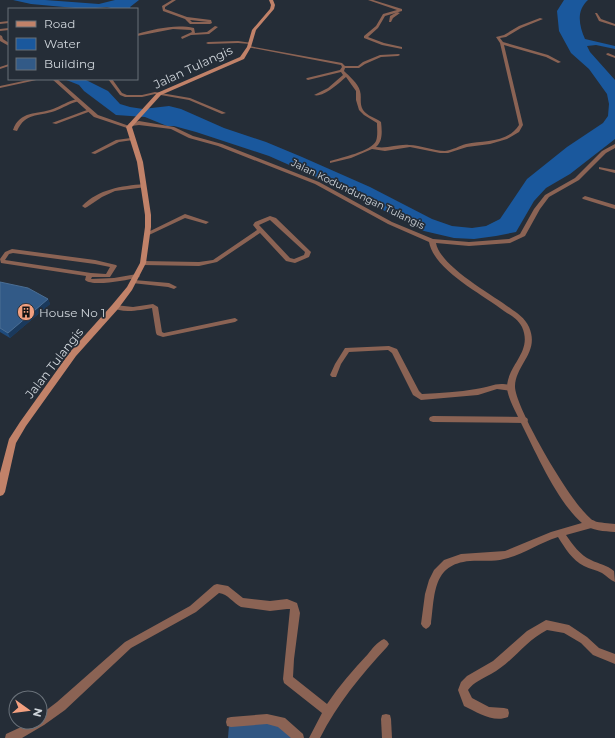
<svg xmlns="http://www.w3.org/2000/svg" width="615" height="738" font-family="Montserrat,sans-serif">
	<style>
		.green { fill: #315682 }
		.water { fill: #1a589d }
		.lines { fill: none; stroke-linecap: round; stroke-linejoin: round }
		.minor { fill: #8b6354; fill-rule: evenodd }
		.tertiary { fill: #8b6354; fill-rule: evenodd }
		.secondary { fill: #c18269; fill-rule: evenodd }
		.wall { fill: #1f4b7c }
		.shaded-wall { fill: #1a395c }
		.building { fill: #325a87; stroke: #4b6e94 }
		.labels { text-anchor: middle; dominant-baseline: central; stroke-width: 3.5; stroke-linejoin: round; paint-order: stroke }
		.far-street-label { font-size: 10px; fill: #d0d6dc; stroke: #252d37 }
		.street-label { font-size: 12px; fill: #d0d6dc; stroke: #252d37 }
		.poi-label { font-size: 12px; fill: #d0d6dc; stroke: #252d37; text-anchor: start }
	</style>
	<rect width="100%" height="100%" fill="#252d37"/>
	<path class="green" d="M264,722L280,724L294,738H228L229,725Z"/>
	<g class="water">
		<path d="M13,0H45L99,4L115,0H139L130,7L131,9H115L107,7L86,9L31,4Z"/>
		<path d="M564,0H588C576,11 579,25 585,39L615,46V49L596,45L587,46L590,52L615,80V139L570,174L546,188L534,201L516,232L496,236L474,239L454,238L424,231L330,183L269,156L196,132L174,126H167L145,117L116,115L84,91L79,85L64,79L86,80L108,91L120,104L130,107L143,109L169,106L181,109L224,128L266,142L302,157L370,187L432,219L452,226L472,228L486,226L500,219L527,179L567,147L603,123L608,116L609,104L607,94L589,69L571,53L559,31L557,11Z"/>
	</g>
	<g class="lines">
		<g class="minor">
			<path d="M172,0H176L165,7V9L187,17L211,20L212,23L210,24H190L185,19L163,11L162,6ZM190,20L208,22H192Z"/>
			<path d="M368,0H373L402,9V11L385,16L378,28L368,37L384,43L402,47V49L382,45L364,38V36L376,26L383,14L397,10Z"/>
			<path d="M397,12L400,13L393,18L391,22H389L390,16Z"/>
			<path d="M595,13H597L601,19L615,24V26L599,21Z"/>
			<path d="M540,18L543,19L521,28L506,37L500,38L503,42L548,55L561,62L558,63L546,57L504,45L523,125L519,132L507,139L490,144L467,147L448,153H440L410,147L385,151L372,149L351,158L330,163V161C340,158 372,151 376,141C378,136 377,128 377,123L364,115L359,110L356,100V91L346,77C339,83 323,98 314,95L328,88L343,75L341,72L308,80L306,79L307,78L340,70L342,67L341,65L247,47L249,46L342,63L345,66H358L363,62L380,55L399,54L400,55L398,56L381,57L365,64L359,68H345L344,71C349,76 358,83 360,91C362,97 359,103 363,110C367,116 376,118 381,122C382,131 383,141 376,147C387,149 398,144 409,145C421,145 433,151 445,151C453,150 459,146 466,144C484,140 508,143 519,125L500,43L496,37L504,35L519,26Z"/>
			<path d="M9,21V23L0,24V22Z"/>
			<path d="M215,26L218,27L209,34L191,35L182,39L181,37L192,32L191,30L173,29L137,36V34C155,29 175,24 194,28L195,33L207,32Z"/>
			<path d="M9,28V30L0,31V29Z"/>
			<path d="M238,41L252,43L250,44L238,43L208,44L206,43L208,42Z"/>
			<path d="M608,53L615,56V58L607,55L606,54Z"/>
			<path d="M9,64V66L0,69V67Z"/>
			<path d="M33,79H41L0,88V86Z"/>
			<path d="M108,79H112L122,93L127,95H142L155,92L190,98L226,113L222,114L189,100L155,94L142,97H125L120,95Z"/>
			<path d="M77,99H79V101C70,103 63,108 55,111C37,117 26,112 17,131L13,130C20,110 37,115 53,109C61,106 68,101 77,99Z"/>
			<path d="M87,110L91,111L56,124L52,123Z"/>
			<path d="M131,138L133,139V140L119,142L95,154L91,153L116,140Z"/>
			<path d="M599,167L615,170V173L599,169Z"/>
			<path d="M144,184L146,185V187L115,191L102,197L87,207L85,208L82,206C99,189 121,186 144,184Z"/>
			<path d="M585,196L615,205V209L583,199L582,198Z"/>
			<path d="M185,214L209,222L206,224L185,218L149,235H145L144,234Z"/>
			<path d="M270,216L276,218L310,251L311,252L309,257L295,263L286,261L260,233L217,262L199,266L143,265L140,263L143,261L199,262L213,260L257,230L253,225L255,222ZM270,220L305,252L304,255L294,259L290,258L259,225Z"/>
			<path d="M12,249L95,260L116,265L117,266L110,277H92L91,279L114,278L137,274L140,276L137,278C126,280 93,287 85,280L86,276L1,263L0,259L5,252ZM13,253L95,264L110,267L106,274L91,273L5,260L9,254Z"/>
			<path d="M134,280L169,283L177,287L174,289L168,287L132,283L131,282L132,281Z"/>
			<path d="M153,304L158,307L162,332L164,333L235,318L238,320L235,322L163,337L157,335L156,333L152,308C141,310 121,314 112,307L115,305L133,307Z"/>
			<path d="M389,346L397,349L419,391L422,394C440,393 459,392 476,389C493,387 495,381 514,386L515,388L514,390L511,391L497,389L478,395L421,400L413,395L392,353L388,350L349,352L341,364L336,377H332L330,375L335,364L345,348Z"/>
			<path d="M433,416L524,417L527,418L528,420L527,422L524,423L433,422L430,421L429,419L430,417Z"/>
			<path d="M592,520L595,521L596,524L595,527L566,535C573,545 580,555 591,560C599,564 607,565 614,571L615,582C610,580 607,576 602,573C596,570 590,569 584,566C572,560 565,548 558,537C539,543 523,555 504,559C493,562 481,560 470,561C432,564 435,595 431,624L429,627L426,629L423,627L421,624L425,594L429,580L434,570L444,560L461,554L505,551L551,532Z"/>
			<path d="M217,584L228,586L243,598L270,601L287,599L297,603L300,613L294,659L293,677L327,704C339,686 353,670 368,654C372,649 377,642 384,639L387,641L389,644L387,647C361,675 337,704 320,738H309L322,713L284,683L283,679L290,609H287L270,611L241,607C233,603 228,594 219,593L196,612L131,648L65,710L44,725L22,738H5L6,734L19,728L29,722H40V715L57,702L125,642L190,606L214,585Z"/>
			<path d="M546,620L569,625L587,637L599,648L615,654V664L593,655L581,643L564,633L547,630C525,641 512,663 491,674C482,679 474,682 468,690L472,698L489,707L504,708L508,709L509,713L508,717C493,723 477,712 464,706L458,690L461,682L467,676L493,661L527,631Z"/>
			<path d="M267,714L285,718L303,734L304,738H291L278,727L267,724L231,727L227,726L226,722L227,718L231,717Z"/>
			<path d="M386,714L390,715L391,719L392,738H382L381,719L382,715Z"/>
		</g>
		<g class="tertiary">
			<path d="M0,35L2,36L3,39L9,43V46L0,41Z"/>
			<path d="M52,79H57L98,115L132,127L127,128L94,117Z"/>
			<path d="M139,121L174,127L193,136L222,144L319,182L392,222L433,239L469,242L509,239L520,234L534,209L545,195L575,178L602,151L615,144V148L606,153L579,180L549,197L540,209L525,236L510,243L469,246L436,243C440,266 491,294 510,308C517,313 525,318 529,327C540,352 516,364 515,386C514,406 575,511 594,521C600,523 609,523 615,524V532C604,531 592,531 583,524C558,503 536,453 521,423C517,414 507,397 507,387C508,364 533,352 522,327C518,319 510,315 504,311C482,294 434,270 429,242L388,224L315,184L218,146L189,138L171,129L139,125L131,126L128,124Z"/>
		</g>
		<path class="secondary" d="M269,0H273L275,5L274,9L256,30L251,47L244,59L161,95L132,127L143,162L151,215V227L146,263L132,290L118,309L76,356L26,426L16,443L5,492L3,495L0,496V473L9,439L20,422L70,352L112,305L127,287L140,263L145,227V215L137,162L126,127L157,93L240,57L247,47L252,30L270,9L271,5Z"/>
	</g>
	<path class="wall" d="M0,282L48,299L50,304L10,338L0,332Z"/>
	<path class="shaded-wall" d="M48,299L50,304L10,338L8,333Z"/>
	<path class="building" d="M0,282L28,288L48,299L8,333L0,328Z"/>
	<defs>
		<symbol id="building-disc" viewBox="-11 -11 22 22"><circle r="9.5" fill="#f2a080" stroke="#252d37"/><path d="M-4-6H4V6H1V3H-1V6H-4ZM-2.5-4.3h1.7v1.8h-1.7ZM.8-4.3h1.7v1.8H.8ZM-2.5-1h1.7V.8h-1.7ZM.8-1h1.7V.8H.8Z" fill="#111"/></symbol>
	</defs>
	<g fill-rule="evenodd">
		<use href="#building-disc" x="16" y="302" width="20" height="20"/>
	</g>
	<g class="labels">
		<g class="far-street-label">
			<text transform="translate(358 194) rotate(26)">Jalan Kodundungan Tulangis</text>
		</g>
		<g class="street-label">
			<text transform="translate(193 67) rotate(-25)">Jalan Tulangis</text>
			<text transform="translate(54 363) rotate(-52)">Jalan Tulangis</text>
		</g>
		<g class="poi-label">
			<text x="39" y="312">House No 1</text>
		</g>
	</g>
	<rect x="8" y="8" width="130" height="72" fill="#252d37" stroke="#697179"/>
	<rect x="16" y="21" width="20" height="6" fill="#c18269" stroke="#697179"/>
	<text x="44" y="28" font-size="12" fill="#d0d6dc">Road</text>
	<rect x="16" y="38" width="20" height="12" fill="#1a589d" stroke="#697179"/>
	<text x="44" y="48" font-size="12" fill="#d0d6dc">Water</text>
	<rect x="16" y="58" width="20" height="12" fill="#325a87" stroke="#697179"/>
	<text x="44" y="68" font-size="12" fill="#d0d6dc">Building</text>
	<g transform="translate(28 710) rotate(104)"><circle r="19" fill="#252d37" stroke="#697179"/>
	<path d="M0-3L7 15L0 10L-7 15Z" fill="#f2a080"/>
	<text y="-6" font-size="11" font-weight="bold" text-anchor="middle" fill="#d0d6dc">N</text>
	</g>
</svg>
